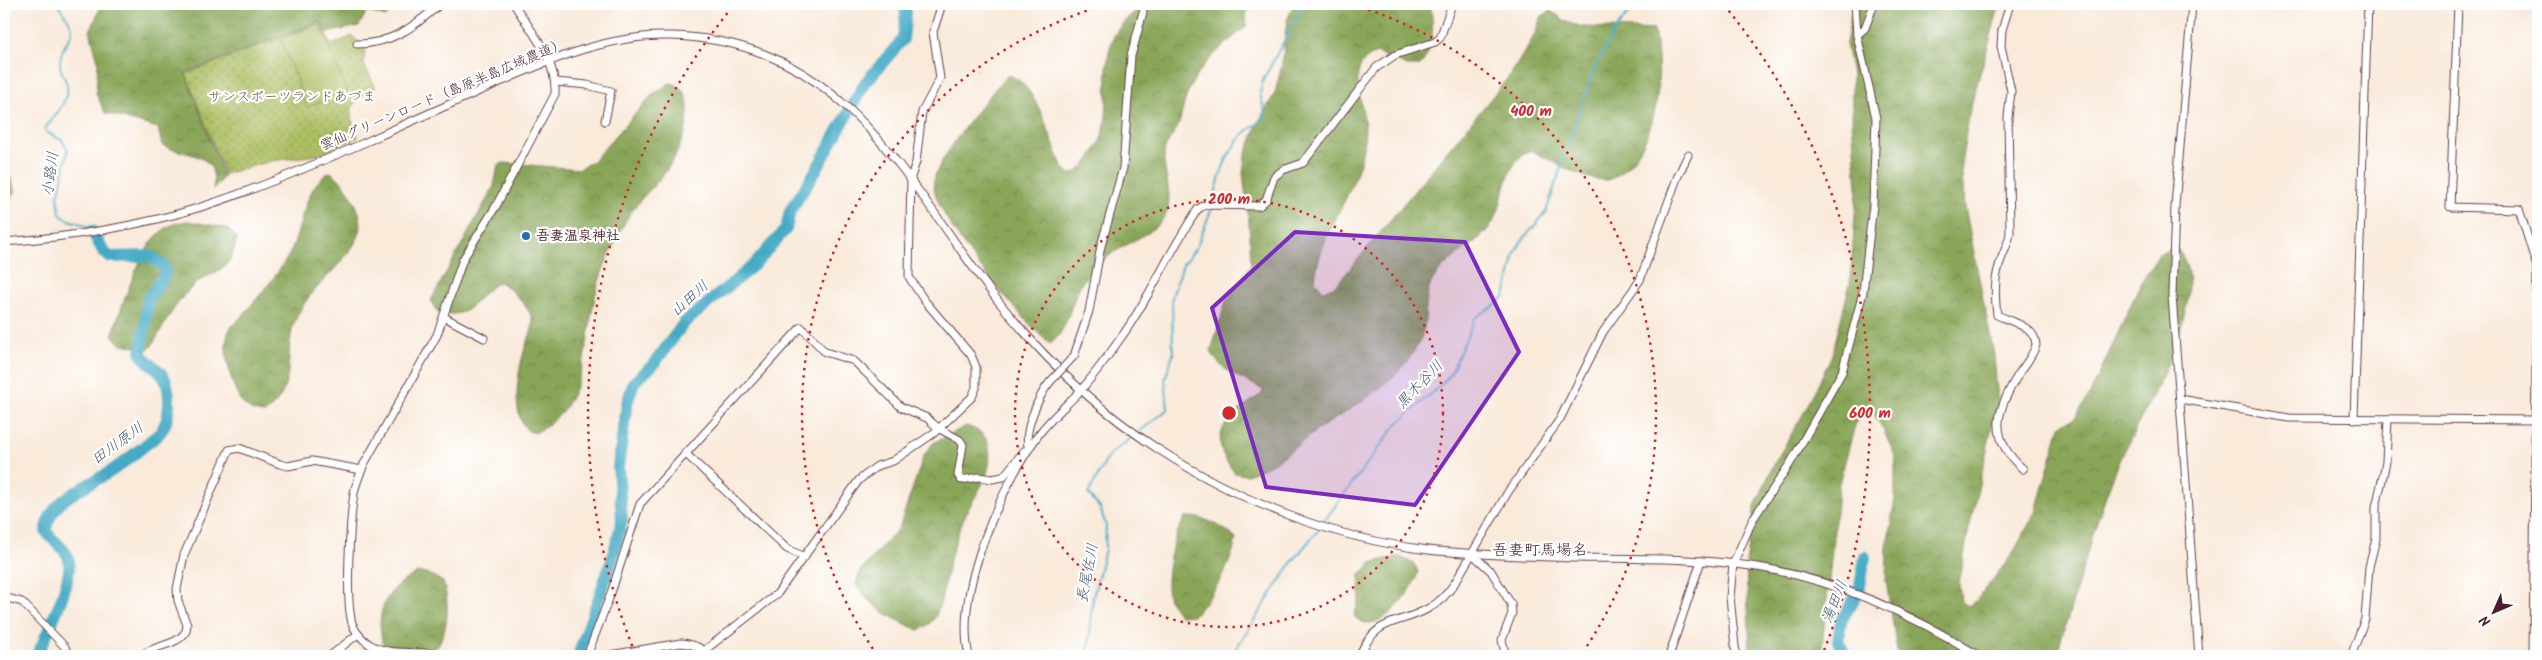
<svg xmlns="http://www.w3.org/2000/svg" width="2542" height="660" font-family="Kalam,'Klee One',sans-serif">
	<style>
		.green { fill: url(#green-dots); stroke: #7b6f47 }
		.forest { fill: url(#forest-crowns); stroke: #6a6242 }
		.pitch { fill: #acbf63; stroke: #7b6f47 }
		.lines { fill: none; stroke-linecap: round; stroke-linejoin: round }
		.stream { stroke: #45aac5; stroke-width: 2 }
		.river { stroke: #45aac5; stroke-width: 12 }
		.minor-casing { stroke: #643d45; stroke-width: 9 }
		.minor { stroke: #fff; stroke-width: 7 }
		.minor-bridge-casing { stroke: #643d45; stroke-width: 9; stroke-linecap: butt }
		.minor-bridge { stroke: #fff; stroke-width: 7 }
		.marked { fill: #7b2cbf; fill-opacity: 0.2; stroke: #7b2cbf; stroke-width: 4; stroke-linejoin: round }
		.ring { fill: none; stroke: #d62828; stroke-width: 2.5; stroke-dasharray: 2.5 5 }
		.poi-dot { fill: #1f6fb2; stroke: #fff; stroke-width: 2 }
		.labels { text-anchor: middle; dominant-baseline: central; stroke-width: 4.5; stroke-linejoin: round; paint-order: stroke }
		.street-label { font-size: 14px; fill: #4a1f2b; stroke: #fff }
		.park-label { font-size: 14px; fill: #6c573f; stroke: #fff }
		.poi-label { font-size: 14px; font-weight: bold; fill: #4a1f2b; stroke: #fff; text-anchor: start }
		.water-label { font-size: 15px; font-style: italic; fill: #485e70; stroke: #fff }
		.quarter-label { font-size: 16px; fill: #4a1f2b; stroke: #fff }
		.centre { fill: #d62828; stroke: #fff; stroke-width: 2.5 }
		.ring-label { font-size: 15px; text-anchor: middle; font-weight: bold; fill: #d62828; stroke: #fff; stroke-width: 4.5; stroke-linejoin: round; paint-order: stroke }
	</style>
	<defs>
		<pattern id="green-dots" width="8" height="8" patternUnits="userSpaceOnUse" patternTransform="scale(1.25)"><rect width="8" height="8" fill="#acbf63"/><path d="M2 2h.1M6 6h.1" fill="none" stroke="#8e9b52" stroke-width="1.8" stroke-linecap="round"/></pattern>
		<pattern id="forest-crowns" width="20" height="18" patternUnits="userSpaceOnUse" patternTransform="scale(1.25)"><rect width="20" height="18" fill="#89a659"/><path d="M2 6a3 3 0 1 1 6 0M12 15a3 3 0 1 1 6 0" fill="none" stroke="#72874a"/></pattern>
	</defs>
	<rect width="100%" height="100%" fill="#fff"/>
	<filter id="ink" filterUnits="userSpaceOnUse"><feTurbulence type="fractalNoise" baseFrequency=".02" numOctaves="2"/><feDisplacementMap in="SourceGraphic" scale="10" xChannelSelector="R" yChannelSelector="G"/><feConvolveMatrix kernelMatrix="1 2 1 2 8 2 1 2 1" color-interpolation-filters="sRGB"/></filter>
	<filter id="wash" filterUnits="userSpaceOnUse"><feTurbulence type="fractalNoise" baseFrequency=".0096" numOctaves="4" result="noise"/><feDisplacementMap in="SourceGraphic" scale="20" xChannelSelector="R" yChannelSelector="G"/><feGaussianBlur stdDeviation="1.12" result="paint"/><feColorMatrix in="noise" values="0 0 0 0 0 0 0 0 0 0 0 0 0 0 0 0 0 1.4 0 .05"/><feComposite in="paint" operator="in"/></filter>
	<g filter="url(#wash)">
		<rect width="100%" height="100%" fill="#f9eada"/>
		<path class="green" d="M321,22L331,45L353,36L365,49L364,65L376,87C350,103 345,108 358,137L318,155L271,161L225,174L186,74Z"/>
		<g class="forest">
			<path d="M102,4H401L385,17L367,11L359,26L327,33L321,21L185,73L224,176L213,190C219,150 188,158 162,145L158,128L105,113L96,93L98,61L90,31Z"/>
			<path d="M1145,4H1247L1246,27C1223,46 1197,66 1187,95C1183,104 1182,115 1179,124C1174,136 1165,142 1164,154C1163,173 1173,193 1167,211C1161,231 1126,243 1110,255C1100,262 1091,270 1083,281C1070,300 1069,331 1050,344C1024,322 927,212 934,180C938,158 991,92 1008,75C1036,80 1052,145 1063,168L1071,174C1081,171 1085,165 1091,157C1119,119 1098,80 1112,41C1118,24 1131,15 1145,4Z"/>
			<path d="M1294,4H1430C1434,24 1435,51 1419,66H1407L1377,53C1346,63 1361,96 1364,119C1366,128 1364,140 1363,149C1355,197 1319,233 1315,281L1323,291L1333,287L1345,275L1511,74L1534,36L1541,17L1550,11L1569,23L1583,27L1654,30C1664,73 1659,136 1626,168C1621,173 1614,179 1607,180C1581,181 1555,161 1532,151C1503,158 1506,204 1492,224C1477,246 1452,254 1436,275C1421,294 1430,319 1420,340C1401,383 1353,406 1316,431C1296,446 1274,466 1250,474C1245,476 1240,474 1235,473C1203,435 1228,416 1262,394L1263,390C1243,377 1221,374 1211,351L1226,301L1251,265L1249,222L1243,174L1245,156L1259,121L1275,93L1282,64L1287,20Z"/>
			<path d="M1853,4H2000L1970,109L1961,164L1965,207L1994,355L1998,401L1968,533L1959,584L1961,601L1968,606L1977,600L2012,555L2036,511L2060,426L2076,417L2092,390L2141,282L2158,256L2174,245C2191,262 2191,285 2186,308C2174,366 2138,418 2115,472C2091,532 2076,595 2056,656H1898L1886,580L1887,546L1895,498V456L1882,427L1872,412L1864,410L1856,422L1839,483L1821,656H1750L1746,563L1755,506L1773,466L1806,409L1832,355L1850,283L1857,189L1852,121V74L1846,44Z"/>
			<path d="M670,83C680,85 685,91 687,100C692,124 678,156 663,175C650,191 635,203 625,222C615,242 604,264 598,285C583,337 591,405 535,433L528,431C510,412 518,371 525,348C527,341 533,330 533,322C533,311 509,286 499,282C473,296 472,323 437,311L431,300L494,186L498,165L504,163L579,169L593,161L653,94Z"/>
			<path d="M4,162L16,191L4,209Z"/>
			<path d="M330,172C345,180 361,208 361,226C360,251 316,283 303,306C299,312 294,322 292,330C285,362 296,390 265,413C250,413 239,403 235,389C229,373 221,345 230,329C233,324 239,320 243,315C259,296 276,277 289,255C303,229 302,187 330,172Z"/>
			<path d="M187,221L227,228L237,238C230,278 210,268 190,289C174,304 163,328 151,347L146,350L119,343L112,335C121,309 137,259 154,239C163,228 173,223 187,221Z"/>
			<path d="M966,426C978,430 987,434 989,448C994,474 975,494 965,516C959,528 955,542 951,556C947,569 941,607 936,615C932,623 926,627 919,630C896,621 867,605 856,584L860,571L899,528L924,455L933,443Z"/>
			<path d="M1186,517C1205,516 1223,526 1236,539C1230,568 1214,594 1194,615L1180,616C1176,610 1170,604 1168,596C1164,575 1173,533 1186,517Z"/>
			<path d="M1399,556L1414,564L1418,571C1415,592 1375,641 1354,616L1360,598V574L1373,562Z"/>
			<path d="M417,573H427L443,582C451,607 448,637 430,656H386C374,618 379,592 417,573Z"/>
		</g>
		<path class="pitch" d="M320,24L347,92L307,107L281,39Z"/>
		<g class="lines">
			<g class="stream">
				<path d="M57,4C87,42 63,30 60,62C59,70 65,77 67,85C70,100 54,116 45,129L46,132L62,140L68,150L58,197L60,214C68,224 82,220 91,230"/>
				<path d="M906,12L916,4"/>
				<path d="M1213,203C1219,178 1224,156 1242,136C1249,127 1260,126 1266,116L1260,94L1263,80L1304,4"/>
				<path d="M1139,432L1168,409L1165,379L1173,355L1172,297L1183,264L1196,248L1212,208"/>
				<path d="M1321,525L1396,425L1442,384L1451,373L1475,318L1498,303L1505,296L1515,253L1521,242L1546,212L1593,71L1615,30L1636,4"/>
				<path d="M1088,656L1093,598L1105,549L1106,526L1100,508L1088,494L1109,455L1135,435"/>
				<path d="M1231,656L1292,562L1319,529"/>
			</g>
			<g class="river">
				<path d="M37,656C45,637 76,576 68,557C64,547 52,541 46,531C48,499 91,485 113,470C129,459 144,446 159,434C171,421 173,388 161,373C155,366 146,362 141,354L148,299L165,275L164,266L150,256L110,257L103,251L92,231"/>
				<path d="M578,656L612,560L622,520L618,467L627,403L634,382L653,365L684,323L754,265L786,229L790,211L815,172L865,83L903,39L906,12L903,4"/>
				<path d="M1846,656L1838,641L1841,621L1859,591L1865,557"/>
			</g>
		</g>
	</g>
	<g filter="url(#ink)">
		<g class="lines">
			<defs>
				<g id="minor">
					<path d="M2010,4L2002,30L2001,46L2011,91L2008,117L2010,232C2009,245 2002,254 1999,266C1994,281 1995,300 1997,315C2012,322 2036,327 2036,345C2033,355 2026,364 2020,372C1997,408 1986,437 2023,469"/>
					<path d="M2192,4L2175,206L2172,296L2199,656"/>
					<path d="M2458,4L2450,207L2519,209L2537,267L2533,656"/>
					<path d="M1857,35L1865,28L1874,4"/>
					<path d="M357,44C392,44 415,26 440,4"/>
					<path d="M556,82L587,85L611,91L605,121"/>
					<path d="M4,242C71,237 137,227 201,207C258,189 314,165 368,141C412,121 456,101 500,82C555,58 611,34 671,36C846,41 903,178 995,297C1041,356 1096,409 1158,449C1239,502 1332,538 1428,550C1476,555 1525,556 1573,558C1636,559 1700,557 1763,568C1841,582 1912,614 1979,656"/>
					<path d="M444,317L484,338"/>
					<path d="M1074,356L1089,311L1101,246L1123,168L1131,56L1143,12"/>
					<path d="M2180,399L2289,418L2536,420"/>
					<path d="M2354,419L2368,4"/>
					<path d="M1029,449C1022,433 1039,395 1050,382"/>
					<path d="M685,453L787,549L805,557"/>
					<path d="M1472,554L1491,571L1511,604L1512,613L1502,640L1506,656"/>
					<path d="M4,597L22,602L65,647L69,656"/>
					<path d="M705,650L777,594L859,480L877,466L893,461L934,433L972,397L976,388V367L971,355L924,300L909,277L911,177L916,162L922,112L940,78L933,32L942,4"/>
					<path d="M141,656C154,644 177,647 186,631L187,625L178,601L177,589L184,555L229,450L239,448L280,464L288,466L312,461L362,470"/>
					<path d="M330,656L358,634"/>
					<path d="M447,656C422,648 393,659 369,644C362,639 355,632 352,623C345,598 350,521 354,493C356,483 360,474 364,464L437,335L463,259L496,206L555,94C557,59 531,32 514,4"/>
					<path d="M587,656L611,593L640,504L801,327L825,352L854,361L901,407L927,418L938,428L960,440L963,445L958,475L961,480L979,477L992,479L1003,477L1024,451"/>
					<path d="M604,656L681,643C693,644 702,647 709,656"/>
					<path d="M969,656C954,591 1001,486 1039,434C1051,418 1067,405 1081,390C1095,374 1108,356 1120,339C1150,298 1169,251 1198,209L1205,205L1259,206L1266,200L1274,177L1283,170L1303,163L1376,68L1395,55L1435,42L1440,38L1452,4"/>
					<path d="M1359,656C1378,615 1398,626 1429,608C1441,602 1449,592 1456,581L1508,492L1560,419L1603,332L1640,280L1677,178L1688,155"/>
					<path d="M1669,656L1701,561"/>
					<path d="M1736,656L1730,597L1733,564L1753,519L1791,462L1842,372L1863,292L1873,205L1876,118L1857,35L1855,4"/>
					<path d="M2351,656L2365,619L2369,567L2376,539V507L2386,462L2388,419"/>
				</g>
			</defs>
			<use href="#minor" class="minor-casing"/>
			<use href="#minor" class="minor"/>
			<defs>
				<path id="minor-bridge" d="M1050,382L1074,356"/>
			</defs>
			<use href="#minor-bridge" class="minor-bridge-casing"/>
			<use href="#minor-bridge" class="minor-bridge"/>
		</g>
	</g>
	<path class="marked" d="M1295,232L1465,242L1519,352L1415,505L1266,487L1212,308Z"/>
	<g class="ring">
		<circle cx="1229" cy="413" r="214"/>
		<path d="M877 655A427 427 0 0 1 1104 5M1354 5A427 427 0 0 1 1581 655"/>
		<path d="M635 653A641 641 0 0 1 734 5M1724 5A641 641 0 0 1 1823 653"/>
	</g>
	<circle class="poi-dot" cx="526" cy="236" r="5"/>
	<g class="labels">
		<g class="street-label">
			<text transform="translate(443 95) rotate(-23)">雲仙グリーンロード（島原半島広域農道）</text>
		</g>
		<g class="park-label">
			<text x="292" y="97">サンスポーツランドあづま</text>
		</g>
		<g class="poi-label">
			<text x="536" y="236">吾妻温泉神社</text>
		</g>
		<g class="water-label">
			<text transform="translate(51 174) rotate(-83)">小路川</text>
			<text transform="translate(690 299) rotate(-42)">山田川</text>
			<text transform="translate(1420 385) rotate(-46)">黒木谷川</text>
			<text transform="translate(118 444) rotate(-36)">田川原川</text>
			<text transform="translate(1088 573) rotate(-79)">長尾佐川</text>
			<text transform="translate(1835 602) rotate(-68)">湯田川</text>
		</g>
		<g class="quarter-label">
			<text x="1540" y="550">吾妻町馬場名</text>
		</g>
	</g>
	<circle cx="1229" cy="413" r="8" class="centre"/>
	<g class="ring-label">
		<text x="1531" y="116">400 m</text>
		<text x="1229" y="204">200 m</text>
		<text x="1870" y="418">600 m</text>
	</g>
	<rect width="2542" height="660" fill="none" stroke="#fff" stroke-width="20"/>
	<g transform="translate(2494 612) rotate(225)" stroke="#ffffff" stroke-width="4" paint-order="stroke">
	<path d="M0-4L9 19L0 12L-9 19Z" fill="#4a1f2b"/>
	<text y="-8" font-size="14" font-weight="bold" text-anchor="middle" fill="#4a1f2b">N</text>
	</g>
</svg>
